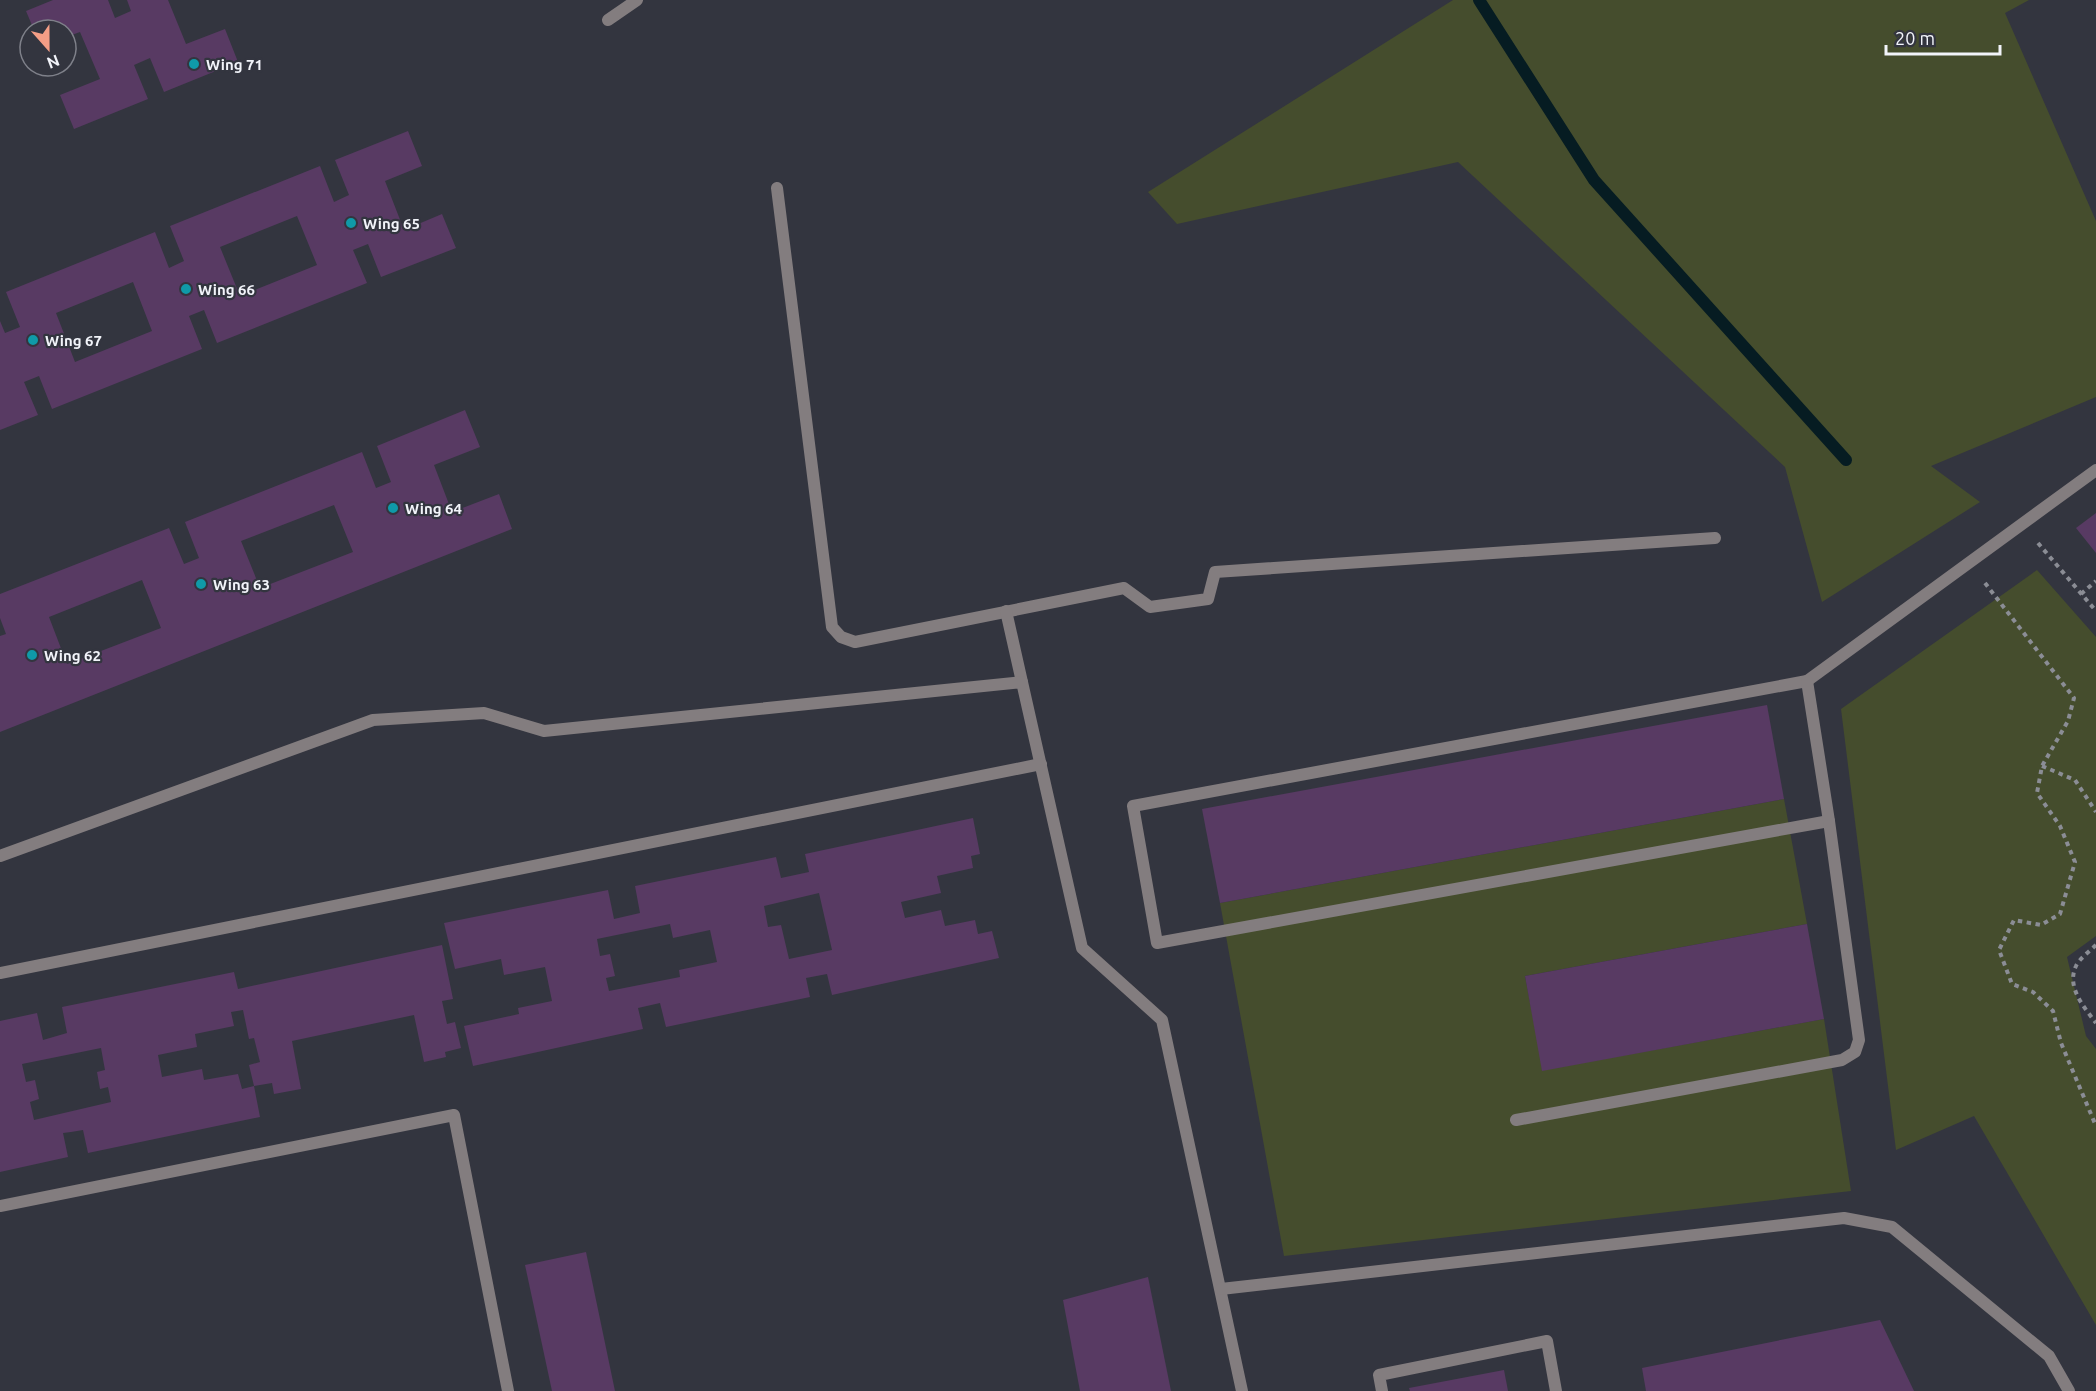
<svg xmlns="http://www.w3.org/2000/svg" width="2096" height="1391" font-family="Ubuntu,sans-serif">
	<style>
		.green { fill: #454d2d }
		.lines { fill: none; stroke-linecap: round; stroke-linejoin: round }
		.stream { stroke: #061c22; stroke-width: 12 }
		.building { fill: #583a63; fill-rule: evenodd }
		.path { stroke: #8b8d95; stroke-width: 4; stroke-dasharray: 4.5 4.5; stroke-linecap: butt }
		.lane { stroke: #837d7f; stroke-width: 12 }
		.street { stroke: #837d7f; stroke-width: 12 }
		.culture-dot { fill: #0f9aa8; stroke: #33353f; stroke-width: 2 }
		.labels { text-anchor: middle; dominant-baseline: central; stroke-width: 4.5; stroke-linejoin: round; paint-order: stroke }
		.poi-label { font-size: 15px; font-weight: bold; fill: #f2f4fa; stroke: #33353f; text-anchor: start }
	</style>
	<rect width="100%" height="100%" fill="#33353f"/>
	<g class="green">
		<path d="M1453,0H2029L2005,13L2096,221V397L1931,466L1980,502L1822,602L1785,467L1458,162L1177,224L1148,192Z"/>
		<path d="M2037,570L2096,637V936L2067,957L2086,1036L2096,1049V1325L1974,1116L1896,1150L1841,709Z"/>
		<path d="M1784,799L1807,924L1525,976L1543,1070L1824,1019L1851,1191L1284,1256L1220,903Z"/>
	</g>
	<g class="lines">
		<path class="stream" d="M1479,0L1594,180L1846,460"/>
	</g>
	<g class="building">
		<path d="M53,0H108L115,18L131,11L127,0H168L186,44L225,29L238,62L164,92L150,58L134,65L148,99L74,129L60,95L100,79L80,32L66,37V30H34L26,11Z"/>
		<path d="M408,131L422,166L385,181L404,230L442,214L456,248L381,277L368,244L353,250L367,283L217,343L204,310L189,316L202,349L52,409L39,376L24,382L38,415L0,430V321L5,333L20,327L6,292L155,232L169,268L184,261L170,226L320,166L334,202L349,195L335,160ZM297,216L317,265L240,296L220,247ZM133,282L152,331L75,362L56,313Z"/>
		<path d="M465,410L480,447L434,465L452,512L499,494L512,529L0,732V636L6,634L0,618V594L169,528L184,564L199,558L185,522L362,452L376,488L391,482L377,446ZM334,505L353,552L260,588L241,541ZM142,580L161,628L67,664L49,617Z"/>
		<path d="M2096,513V553L2076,528Z"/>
		<path d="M1767,705L1784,799L1220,903L1202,809Z"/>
		<path d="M973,818L980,854L971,856L973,868L937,876L941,893L901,902L905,918L941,910L945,926L975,920L978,934L992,931L999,958L832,995L827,974L806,978L810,997L666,1027L660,1003L638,1008L643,1029L473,1066L464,1026L519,1014L518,1008L552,1001L545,967L504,975L501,959L455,969L444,923L608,890L614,919L640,913L635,886L776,857L781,878L809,872L805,854ZM819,893L832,950L789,959L781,925L768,927L764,906ZM670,924L673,938L710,930L717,962L679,970L680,977L609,991L606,978L615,976L610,954L600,956L597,939Z"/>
		<path d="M1807,924L1824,1019L1542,1071L1525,976Z"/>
		<path d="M442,945L453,999L442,1001L447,1024L455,1022L461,1048L445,1052L446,1057L424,1062L414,1015L292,1041L301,1089L274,1094L272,1083L254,1086L249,1065L260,1062L254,1038L249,1039L243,1010L231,1012L234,1026L195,1034L197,1047L158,1055L162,1077L202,1069L204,1080L238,1074L242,1089L254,1086L260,1117L88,1153L83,1130L71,1132L63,1133L68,1157L0,1172V1021L37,1013L43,1040L67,1033L62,1007L234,972L238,989ZM101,1048L105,1070L97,1072L100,1089L108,1087L111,1102L34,1120L30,1102L39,1099L35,1080L26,1082L22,1064Z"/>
		<path d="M586,1252L615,1391H552L525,1265Z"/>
		<path d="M1148,1277L1171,1391H1080L1063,1300Z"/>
		<path d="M1880,1320L1914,1391H1646L1642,1368Z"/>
		<path d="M1504,1370L1508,1391H1410L1409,1388Z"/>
	</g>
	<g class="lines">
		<g class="path">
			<path d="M2038,543L2096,611"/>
			<path d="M1985,583L2074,698L2068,721L2042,766L2037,793L2060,826L2075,862L2060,914L2041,925L2014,920L1999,950L2012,984L2033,992L2053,1011L2061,1043L2096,1126"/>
			<path d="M2081,594L2096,581"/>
			<path d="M2042,766L2075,780L2096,812"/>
			<path d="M2096,945C2090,951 2079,959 2076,966C2066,987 2084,1007 2096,1023"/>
		</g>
		<g class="lane">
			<path d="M608,20L637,0"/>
			<path d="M777,188L832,627L841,637L855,642L1124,588L1150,607L1208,599L1215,572L1715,538"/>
			<path d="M1006,611L1022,682"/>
		</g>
		<g class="street">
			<path d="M1829,821L1157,943L1133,806L1807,681L2096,470"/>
			<path d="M0,856L373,720L484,713L544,731L1022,682L1082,948L1162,1020L1242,1391"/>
			<path d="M0,973L1041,764"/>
			<path d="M1516,1120L1842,1060L1855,1052L1859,1040L1829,821L1807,681"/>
			<path d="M0,1206L454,1115L508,1391"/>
			<path d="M1221,1289L1844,1218L1892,1227L2049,1356L2069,1391"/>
			<path d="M1382,1391L1379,1375L1547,1341L1556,1391"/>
		</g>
	</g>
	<g class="culture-dot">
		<circle cx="194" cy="64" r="6"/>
		<circle cx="351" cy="223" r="6"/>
		<circle cx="186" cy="289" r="6"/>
		<circle cx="33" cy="340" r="6"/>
		<circle cx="393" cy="508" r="6"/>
		<circle cx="201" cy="584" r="6"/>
		<circle cx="32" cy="655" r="6"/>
	</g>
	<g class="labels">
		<g class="poi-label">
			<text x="206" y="64">Wing 71</text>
			<text x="363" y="223">Wing 65</text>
			<text x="198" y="289">Wing 66</text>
			<text x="45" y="340">Wing 67</text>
			<text x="405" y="508">Wing 64</text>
			<text x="213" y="584">Wing 63</text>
			<text x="44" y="655">Wing 62</text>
		</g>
	</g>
	<g transform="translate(48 48) rotate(159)"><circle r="28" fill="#33353f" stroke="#7f818a" stroke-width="1.5"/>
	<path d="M0-4.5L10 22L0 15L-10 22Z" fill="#f49e86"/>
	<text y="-9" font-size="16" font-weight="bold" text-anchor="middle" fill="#f2f4fa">N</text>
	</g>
	<path d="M1886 45v9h114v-9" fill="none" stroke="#f2f4fa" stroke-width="3"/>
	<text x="1895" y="45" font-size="18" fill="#f2f4fa" stroke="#33353f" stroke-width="4.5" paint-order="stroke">20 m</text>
</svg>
